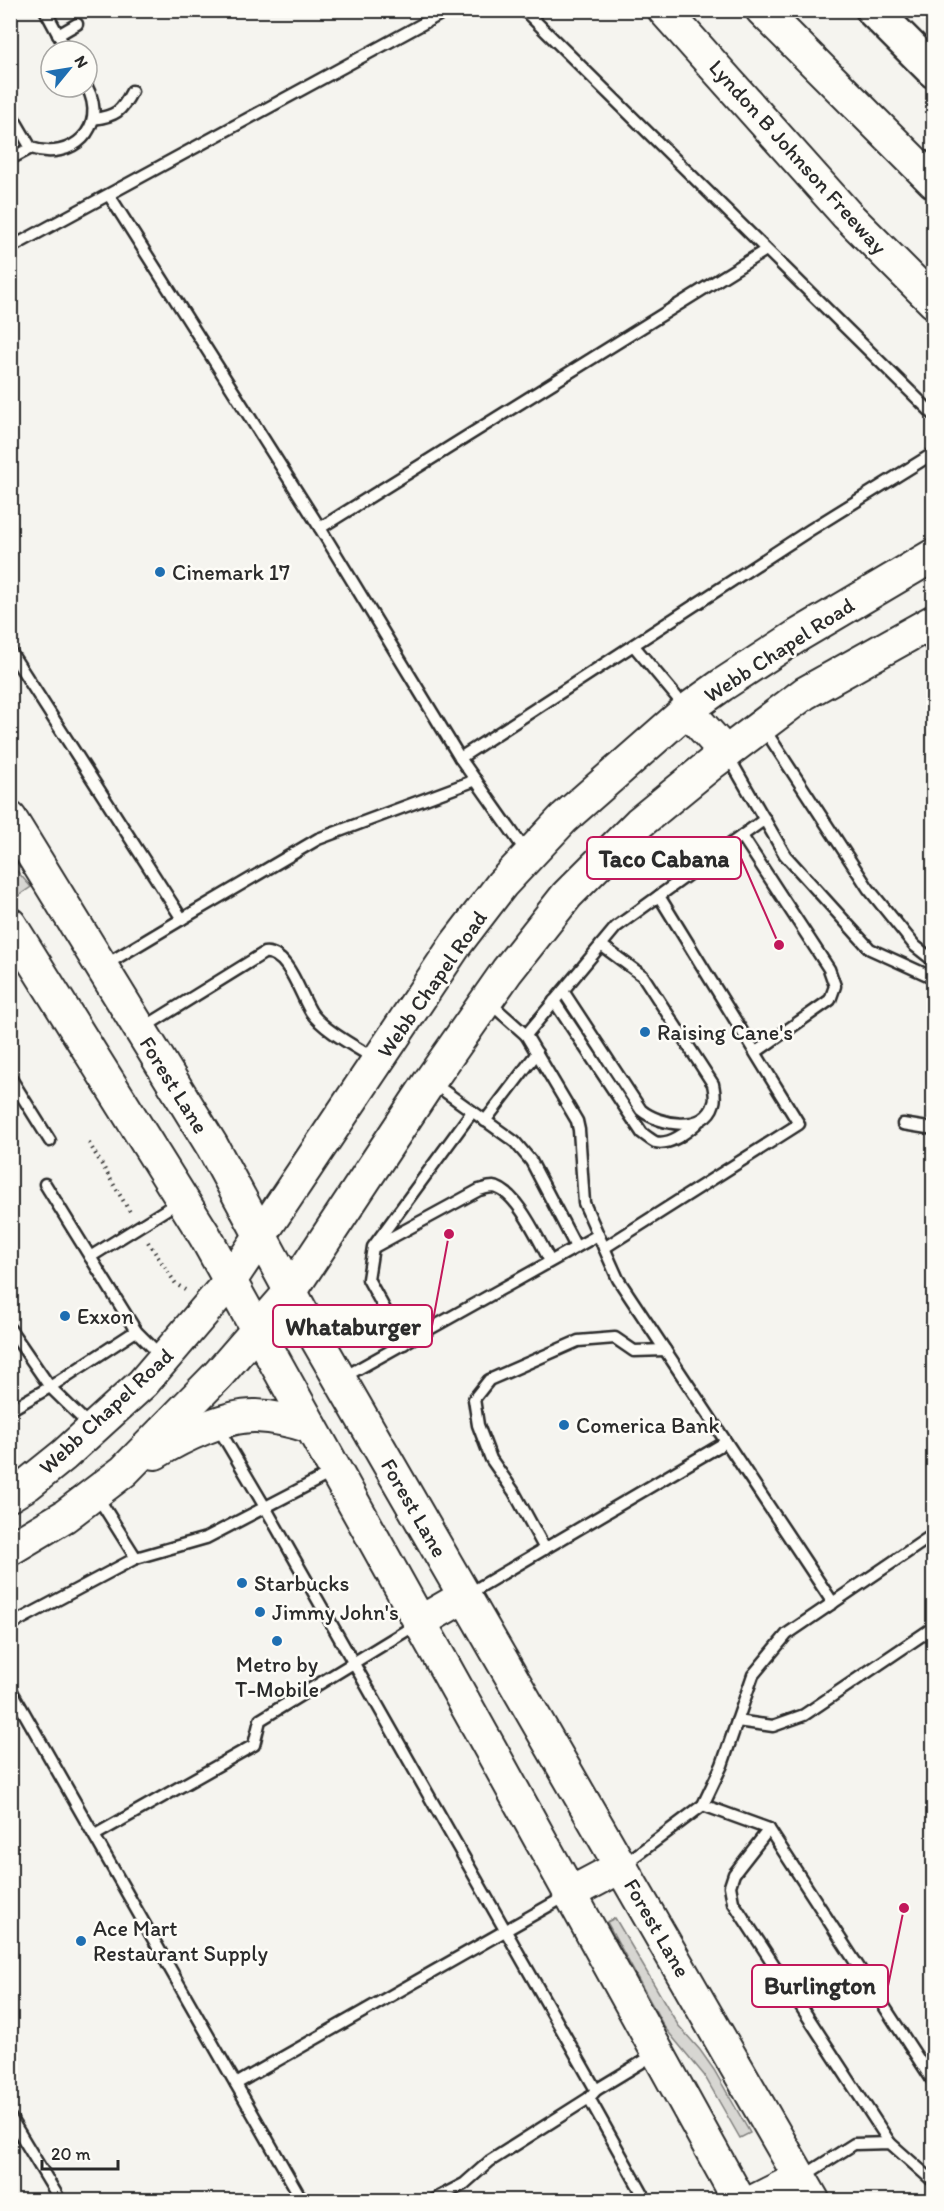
<svg xmlns="http://www.w3.org/2000/svg" width="944" height="2211" font-family="Itim,sans-serif">
	<style>
		.green { fill: #d7d6d2; stroke: #81807e; stroke-width: 1.5 }
		.lines { fill: none; stroke-linecap: round; stroke-linejoin: round }
		.lane-casing { stroke: #2b2b2b; stroke-width: 15 }
		.secondary-casing { stroke: #2b2b2b; stroke-width: 36 }
		.highway-casing { stroke: #2b2b2b; stroke-width: 38 }
		.path { stroke: #2b2b2b; stroke-width: 4; stroke-dasharray: 1.5 4.5; stroke-linecap: butt }
		.lane { stroke: #fdfcf7; stroke-width: 10 }
		.secondary { stroke: #fdfcf7; stroke-width: 32 }
		.highway { stroke: #fdfcf7; stroke-width: 33 }
		.poi-dot { fill: #1f6fb2; stroke: #fdfcf7; stroke-width: 2 }
		.labels { text-anchor: middle; dominant-baseline: central; stroke-width: 5; stroke-linejoin: round; paint-order: stroke }
		.street-label { font-size: 22px; fill: #2b2b2b; stroke: #fdfcf7 }
		.poi-label { font-size: 22px; fill: #2b2b2b; stroke: #fdfcf7; text-anchor: start }
		.leader { fill: none; stroke: #c2185b; stroke-width: 2 }
		.callout-dot { fill: #c2185b; stroke: #fdfcf7; stroke-width: 2 }
		.callout { fill: #fdfcf7; stroke: #c2185b; stroke-width: 2 }
		.callout-label { font-size: 24px; text-anchor: middle; font-weight: bold; fill: #2b2b2b }
	</style>
	<rect width="100%" height="100%" fill="#f5f4ef"/>
	<filter id="ink" filterUnits="userSpaceOnUse"><feTurbulence type="fractalNoise" baseFrequency=".0167" numOctaves="2"/><feDisplacementMap in="SourceGraphic" scale="12" xChannelSelector="R" yChannelSelector="G"/><feConvolveMatrix kernelMatrix="1 2 1 2 8 2 1 2 1" color-interpolation-filters="sRGB"/></filter>
	<g filter="url(#ink)">
		<g class="green">
			<path d="M10,863L31,887L18,896L11,884Z"/>
			<path d="M615,1918L678,2025L700,2050L714,2070L750,2133L740,2138L704,2075L665,2028L607,1922Z"/>
		</g>
		<g class="lines">
			<defs>
				<g id="lane">
					<path d="M45,10L67,51"/>
					<path d="M524,10L934,415"/>
					<path d="M58,35L77,24"/>
					<path d="M10,112L31,148C71,162 109,128 87,87"/>
					<path d="M93,119C116,116 121,112 132,91"/>
					<path d="M10,159L31,148"/>
					<path d="M109,195L320,528L460,758L527,853"/>
					<path d="M10,248L448,10"/>
					<path d="M320,528L766,250"/>
					<path d="M922,631L934,651"/>
					<path d="M634,646L685,707"/>
					<path d="M10,651L182,919L105,965"/>
					<path d="M763,727L868,888L915,946L934,961"/>
					<path d="M728,756L785,855L870,949L934,978"/>
					<path d="M460,758L810,530L934,453"/>
					<path d="M742,836L829,969L835,986L830,1000L756,1052"/>
					<path d="M182,919L318,839L476,780"/>
					<path d="M563,991L641,1110C659,1125 705,1134 714,1103C716,1098 714,1090 713,1084L643,976L601,945"/>
					<path d="M554,1001L642,1133C646,1136 651,1140 655,1142C670,1146 687,1132 697,1123"/>
					<path d="M489,1002L526,1035L577,1121L579,1130L584,1203L618,1279L833,1603"/>
					<path d="M143,1028L264,953C288,950 300,995 311,1012C323,1030 356,1047 375,1059"/>
					<path d="M526,1035L616,927L765,819"/>
					<path d="M10,1077L50,1141"/>
					<path d="M433,1083L515,1142L531,1161L576,1247"/>
					<path d="M485,1121L537,1053"/>
					<path d="M903,1124L934,1129"/>
					<path d="M45,1184L136,1331L162,1357"/>
					<path d="M376,1246L479,1190C483,1189 489,1187 493,1187C516,1189 540,1243 550,1261"/>
					<path d="M604,1248L799,1124L659,896"/>
					<path d="M90,1257L180,1201"/>
					<path d="M10,1329L50,1387L90,1426"/>
					<path d="M404,1344L368,1279L373,1247L472,1112"/>
					<path d="M342,1378L598,1235"/>
					<path d="M10,1410L50,1387L136,1331"/>
					<path d="M217,1426L265,1507L596,2090"/>
					<path d="M545,1549L514,1492L491,1459L478,1425L474,1399L489,1380L578,1341L615,1338L634,1351L665,1350"/>
					<path d="M136,1558L206,1538L333,1472"/>
					<path d="M468,1594L726,1442"/>
					<path d="M10,1625L136,1558L97,1496"/>
					<path d="M10,1688L302,2200"/>
					<path d="M737,1721L773,1726L804,1715L934,1627"/>
					<path d="M703,1805L769,1829L934,2083"/>
					<path d="M769,1829L734,1874L730,1886L733,1902L890,2143"/>
					<path d="M95,1835L254,1745L260,1720L417,1624"/>
					<path d="M622,1866L703,1805L722,1765L753,1675L787,1634L934,1534"/>
					<path d="M236,2084L566,1896"/>
					<path d="M589,2098L646,2200"/>
					<path d="M10,2117L60,2200"/>
					<path d="M802,2177L854,2144L890,2143L934,2182"/>
					<path d="M433,2200L464,2184L490,2161L589,2098L596,2090L657,2053"/>
				</g>
				<g id="secondary">
					<path d="M664,10L847,215L934,302"/>
					<path d="M762,10L934,182"/>
					<path d="M687,710L726,753"/>
					<path d="M10,818L212,1146L312,1331L813,2200"/>
					<path d="M10,924L205,1236L491,1750L739,2200"/>
					<path d="M155,1453C181,1437 226,1415 256,1416C275,1417 293,1421 311,1427"/>
					<path d="M10,1495L28,1484L64,1455L143,1383L230,1281L456,944L502,884L563,819L687,710L722,685L797,636L934,555"/>
					<path d="M10,1549L65,1516L124,1471L218,1375L291,1291L430,1081L507,971L567,895L639,823L711,764L805,693L934,621"/>
					<path d="M420,1622L465,1596"/>
					<path d="M569,1894L622,1866"/>
					<path d="M756,2200L800,2178"/>
				</g>
				<path id="highway" d="M873,10L934,71"/>
			</defs>
			<use href="#lane" class="lane-casing"/>
			<use href="#secondary" class="secondary-casing"/>
			<use href="#highway" class="highway-casing"/>
			<g class="path">
				<path d="M89,1143L130,1212"/>
				<path d="M148,1242L176,1284L185,1290"/>
			</g>
			<use href="#lane" class="lane"/>
			<use href="#secondary" class="secondary"/>
			<use href="#highway" class="highway"/>
		</g>
	</g>
	<g class="poi-dot">
		<circle cx="160" cy="572" r="6"/>
		<circle cx="645" cy="1032" r="6"/>
		<circle cx="65" cy="1316" r="6"/>
		<circle cx="564" cy="1425" r="6"/>
		<circle cx="242" cy="1583" r="6"/>
		<circle cx="260" cy="1612" r="6"/>
		<circle cx="277" cy="1641" r="6"/>
		<circle cx="81" cy="1941" r="6"/>
	</g>
	<g class="labels">
		<g class="street-label">
			<text transform="translate(798 157) rotate(48)">Lyndon B Johnson Freeway</text>
			<text transform="translate(779 650) rotate(-33)">Webb Chapel Road</text>
			<text transform="translate(432 984) rotate(-55)">Webb Chapel Road</text>
			<text transform="translate(174 1085) rotate(58)">Forest Lane</text>
			<text transform="translate(106 1411) rotate(-43)">Webb Chapel Road</text>
			<text transform="translate(414 1508) rotate(60)">Forest Lane</text>
			<text transform="translate(657 1928) rotate(60)">Forest Lane</text>
		</g>
		<g class="poi-label">
			<text x="172" y="572">Cinemark 17</text>
			<text x="657" y="1032">Raising Cane's</text>
			<text x="77" y="1316">Exxon</text>
			<text x="576" y="1425">Comerica Bank</text>
			<text x="254" y="1583">Starbucks</text>
			<text x="272" y="1612">Jimmy John's</text>
			<text x="277" y="1664" text-anchor="middle">Metro by<tspan x="277" dy="25">T-Mobile</tspan></text>
			<text x="93" y="1928">Ace Mart<tspan x="93" dy="25">Restaurant Supply</tspan></text>
		</g>
	</g>
	<path class="leader" d="M779 945L741 858M449 1234L432 1326M904 1908L888 1986"/>
	<g class="callout-dot">
		<circle cx="779" cy="945" r="6"/>
		<circle cx="449" cy="1234" r="6"/>
		<circle cx="904" cy="1908" r="6"/>
	</g>
	<g class="callout">
		<rect x="587" y="837" width="154" height="42" rx="6"/>
		<rect x="273" y="1305" width="159" height="42" rx="6"/>
		<rect x="752" y="1965" width="136" height="42" rx="6"/>
	</g>
	<g class="callout-label">
		<text x="664" y="867">Taco Cabana</text>
		<text x="353" y="1335">Whataburger</text>
		<text x="820" y="1994">Burlington</text>
	</g>
	<rect width="944" height="2211" fill="none" stroke="#fdfcf7" stroke-width="36"/>
	<rect x="18" y="18" width="908" height="2175" fill="none" stroke="#2b2b2b" stroke-width="2" filter="url(#ink)"/>
	<g transform="translate(69 69) rotate(60)"><circle r="28" fill="#fdfcf7" stroke="#a9a8a5" stroke-width="1.5"/>
	<path d="M0-4.5L10 22L0 15L-10 22Z" fill="#1f6fb2"/>
	<text y="-9" font-size="16" font-weight="bold" text-anchor="middle" fill="#2b2b2b">N</text>
	</g>
	<path d="M42 2160v9h76v-9" fill="none" stroke="#2b2b2b" stroke-width="3"/>
	<text x="51" y="2160" font-size="18" fill="#2b2b2b" stroke="#fdfcf7" stroke-width="4.5" paint-order="stroke">20 m</text>
</svg>
